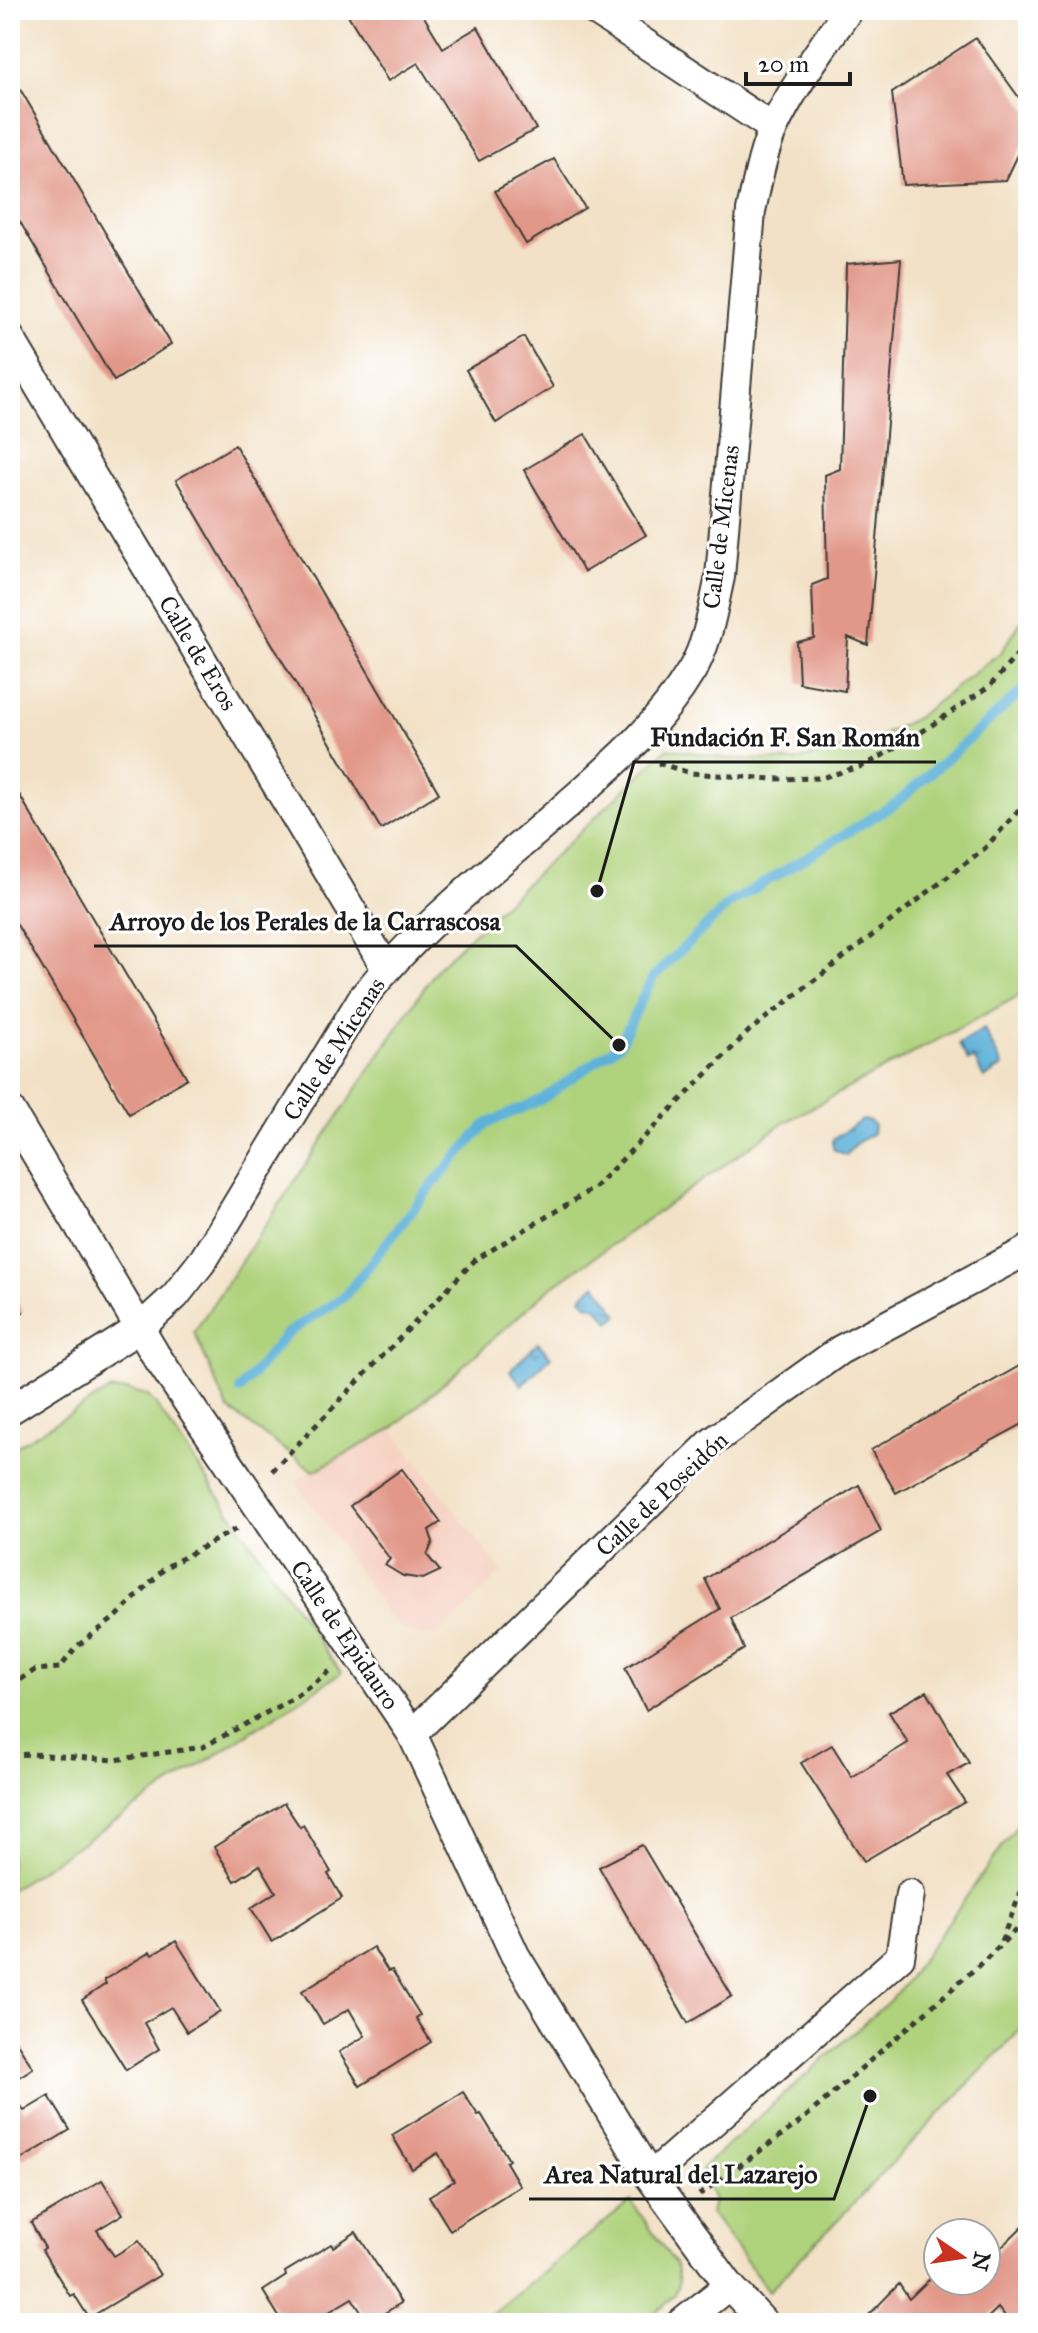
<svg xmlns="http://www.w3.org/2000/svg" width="1038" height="2333" font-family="'IM FELL Great Primer',serif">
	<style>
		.built { fill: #f6d2c3 }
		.grass { fill: #afd27b; stroke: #66774c; stroke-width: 2 }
		.water { fill: url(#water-ripples); stroke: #3c667a; stroke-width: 2 }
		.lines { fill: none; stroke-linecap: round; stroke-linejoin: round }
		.stream { stroke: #5db1d9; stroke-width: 10 }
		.building { fill: #e29889 }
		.minor-casing { stroke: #3c3a36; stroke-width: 32 }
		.path { stroke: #3c3a36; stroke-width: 5; stroke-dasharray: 6 6; stroke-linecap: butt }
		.minor { stroke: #fff; stroke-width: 28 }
		.labels { text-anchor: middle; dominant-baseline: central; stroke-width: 6; stroke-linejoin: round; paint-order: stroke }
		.street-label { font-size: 24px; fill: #1c1c1c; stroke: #fff }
		.leader { fill: none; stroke: #1c1c1c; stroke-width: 3 }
		.callout-dot { fill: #1c1c1c; stroke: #fff; stroke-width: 3 }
		.callout-label { font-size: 26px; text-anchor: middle; font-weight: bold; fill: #1c1c1c; stroke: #fff; stroke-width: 6; stroke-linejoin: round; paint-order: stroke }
	</style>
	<defs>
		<pattern id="water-ripples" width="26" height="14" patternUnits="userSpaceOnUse" patternTransform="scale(2)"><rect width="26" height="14" fill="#5db1d9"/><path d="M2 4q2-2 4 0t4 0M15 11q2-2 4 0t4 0" fill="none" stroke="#4c8faf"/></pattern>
	</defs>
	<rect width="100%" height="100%" fill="#fff"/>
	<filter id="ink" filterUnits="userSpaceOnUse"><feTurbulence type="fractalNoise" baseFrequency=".0125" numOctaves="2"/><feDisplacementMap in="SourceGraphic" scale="16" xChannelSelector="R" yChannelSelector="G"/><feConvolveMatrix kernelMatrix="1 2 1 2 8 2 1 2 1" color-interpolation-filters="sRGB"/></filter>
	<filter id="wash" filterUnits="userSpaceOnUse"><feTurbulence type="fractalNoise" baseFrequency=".006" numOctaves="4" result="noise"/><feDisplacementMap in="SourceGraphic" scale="32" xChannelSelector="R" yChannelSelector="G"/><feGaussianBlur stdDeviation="1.8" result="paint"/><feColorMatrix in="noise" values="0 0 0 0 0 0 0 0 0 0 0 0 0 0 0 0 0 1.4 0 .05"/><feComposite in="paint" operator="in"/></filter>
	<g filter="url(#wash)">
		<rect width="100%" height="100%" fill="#f2e1c6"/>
		<path class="built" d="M392,1429L502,1572L440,1634L420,1635L401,1629L388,1615L295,1481Z"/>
		<g class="grass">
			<path d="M1028,611V991L785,1122L549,1289L392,1429L314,1471L228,1409L194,1332L438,967L668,748L724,758L796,761L869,742L916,718L1001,652Z"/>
			<path d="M127,1390L147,1395L156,1405L341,1673L10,1890V1450L108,1391Z"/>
			<path d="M1028,1810V2022L769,2291L711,2214L714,2200L701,2169L898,1993Z"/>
			<path d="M631,2201L675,2264L679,2281L674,2295L666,2304L642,2323H481Z"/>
		</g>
		<g class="water">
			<path d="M984,1029L1003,1067L984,1078L974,1059L968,1061L959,1044Z"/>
			<path d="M862,1120L870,1121L874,1126L872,1134L855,1144L846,1155L833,1149V1139Z"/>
			<path d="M596,1284L619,1315L610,1322L597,1307L586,1304L581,1297Z"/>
			<path d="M538,1343L551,1357L522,1385L510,1370Z"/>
		</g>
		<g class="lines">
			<path class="stream" d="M240,1390L286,1334L344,1297L433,1184L486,1124L541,1100L619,1045L653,977L729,904L898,802L1028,686"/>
		</g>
		<g id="blocks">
			<g class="building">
				<path d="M345,10H420L443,48L478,27L536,129L479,161L418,63L388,81Z"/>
				<path d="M976,38L1028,110V134L1006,180L903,185L892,93Z"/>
				<path d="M10,72L171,344L114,381L10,205Z"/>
				<path d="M554,159L585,208L526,244L495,191Z"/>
				<path d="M901,259L868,645L848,637L845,691L799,683L797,642L814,638L812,585L827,579L825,475L840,469L846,264Z"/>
				<path d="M524,337L553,387L496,423L466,370Z"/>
				<path d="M585,434L646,535L584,572L524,470Z"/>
				<path d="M235,445L439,793L381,829L176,480Z"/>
				<path d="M10,779L187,1078L129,1114L10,913Z"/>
				<path d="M10,1290L23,1312L10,1319Z"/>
				<path d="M1028,1361V1421L896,1493L871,1450Z"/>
				<path d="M402,1469L441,1522L429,1530L433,1542L427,1555L440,1571L423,1579L403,1576L385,1565L390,1559L350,1506Z"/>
				<path d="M859,1485L881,1531L731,1618L744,1649L646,1710L625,1668L720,1609L705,1579Z"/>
				<path d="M927,1691L969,1763L947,1775L965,1802L864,1861L801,1763L832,1745L852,1777L908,1743L889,1712Z"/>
				<path d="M284,1803L300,1827L303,1825L331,1872L328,1874L342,1898L272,1942L251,1908L276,1892L260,1865L235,1881L214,1847Z"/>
				<path d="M642,1845L732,1996L688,2023L599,1867Z"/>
				<path d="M176,1941L220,2011L187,2032L171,2007L144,2023L159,2049L126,2070L82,2000L106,1984L104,1980L150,1952L152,1955Z"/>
				<path d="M373,1947L388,1971L392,1970L420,2015L416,2018L431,2042L360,2086L339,2052L365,2036L349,2009L323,2024L302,1991Z"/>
				<path d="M12,2035L33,2068L10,2083V2036Z"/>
				<path d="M10,2088L24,2111L49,2096L70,2130L10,2166Z"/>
				<path d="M463,2092L478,2115L481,2114L509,2160L506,2162L520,2186L450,2230L429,2196L454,2181L438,2153L412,2169L392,2135Z"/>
				<path d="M102,2180L123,2214L97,2230L114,2256L139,2241L160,2275L89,2318L74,2294L70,2296L42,2250L45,2248L31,2223Z"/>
				<path d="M1028,2221L1027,2323H1010L998,2308L982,2323H940L937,2318L932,2323L863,2321L899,2284L909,2299L938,2271V2281H986V2262Z"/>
				<path d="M356,2232L401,2303L368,2323L352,2298L324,2315L329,2323H283L263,2291L286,2276L285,2272L331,2244L333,2247Z"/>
			</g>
		</g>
	</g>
	<g filter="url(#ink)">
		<use href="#blocks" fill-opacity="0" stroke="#3c3a36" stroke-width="2"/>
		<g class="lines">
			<defs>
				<g id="minor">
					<path d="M594,10L773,128"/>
					<path d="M10,338L386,968"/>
					<path d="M10,1110L155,1354L412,1734L515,1955L650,2177L729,2285L764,2323"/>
					<path d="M10,1410L140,1328L175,1296L204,1259L361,1000C419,926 497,866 568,804C615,763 660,724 692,670C708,643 713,608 720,577L751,211C757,184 762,153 774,127C794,85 822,48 848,10"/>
					<path d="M412,1734L712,1442L840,1350L1028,1250"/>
					<path d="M650,2177L900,1957L910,1894"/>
					<path d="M682,2323L729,2285"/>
				</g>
			</defs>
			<use href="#minor" class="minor-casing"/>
			<g class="path">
				<path d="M658,763L690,773L773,779L821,778L866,765L914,737L990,686L1028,642"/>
				<path d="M272,1471L475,1260L594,1188L749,1031L985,848L1028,800"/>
				<path d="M10,1686L35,1670L60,1668L76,1647L117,1616L166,1567L238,1528"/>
				<path d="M10,1755L32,1754L115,1760L203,1747L297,1696L334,1668"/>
				<path d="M1001,1941L1028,1875"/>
				<path d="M699,2195L800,2122L986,1959L1028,1918"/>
			</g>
			<use href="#minor" class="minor"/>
		</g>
	</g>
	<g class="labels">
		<g class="street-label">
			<text transform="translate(721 527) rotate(-83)">Calle de Micenas</text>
			<text transform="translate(198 653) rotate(59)">Calle de Eros</text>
			<text transform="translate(334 1049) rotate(-57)">Calle de Micenas</text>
			<text transform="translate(662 1494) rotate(-43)">Calle de Poseidón</text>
			<text transform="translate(345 1635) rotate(56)">Calle de Epidauro</text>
		</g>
	</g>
	<path class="leader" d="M597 891L634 762H936M619 1045L516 946H94M870 2096L834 2199H529"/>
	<g class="callout-dot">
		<circle cx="597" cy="891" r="8"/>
		<circle cx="619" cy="1045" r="8"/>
		<circle cx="870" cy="2096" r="8"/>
	</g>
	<g class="callout-label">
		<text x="785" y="746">Fundación F. San Román</text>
		<text x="305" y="930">Arroyo de los Perales de la Carrascosa</text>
		<text x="681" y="2183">Area Natural del Lazarejo</text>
	</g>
	<rect width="1038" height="2333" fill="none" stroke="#fff" stroke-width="40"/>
	<g transform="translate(962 2257) rotate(103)"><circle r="38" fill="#ffffff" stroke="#a4a4a4" stroke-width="2"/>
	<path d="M0-6L14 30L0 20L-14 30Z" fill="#c8321e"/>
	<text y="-12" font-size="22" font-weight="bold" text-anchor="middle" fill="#1c1c1c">N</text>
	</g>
	<path d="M746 72v12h104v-12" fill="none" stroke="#1c1c1c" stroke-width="4"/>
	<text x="758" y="72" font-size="24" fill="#1c1c1c" stroke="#ffffff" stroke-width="6" paint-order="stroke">20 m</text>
</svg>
